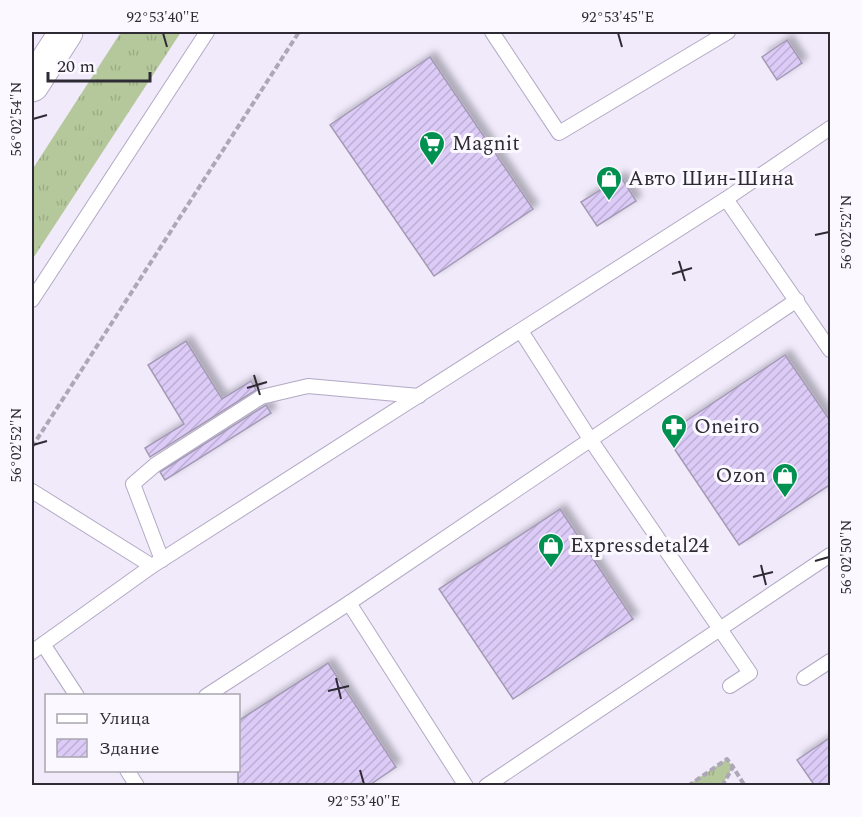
<svg xmlns="http://www.w3.org/2000/svg" width="862" height="817" font-family="Spectral,serif">
	<style>
		.grass { fill: url(#grass-tufts) }
		.building { fill: url(#building-hatch); stroke: #a49ab4; stroke-width: 1.5; filter: url(#shadow) }
		.lines { fill: none; stroke-linecap: round; stroke-linejoin: round }
		.service-casing { stroke: #b3a9c4; stroke-width: 16 }
		.primary-casing { stroke: #b3a9c4; stroke-width: 35 }
		.path { stroke: #ada7b6; stroke-width: 4; stroke-dasharray: 6 3; stroke-linecap: butt }
		.service { stroke: #fff; stroke-width: 14 }
		.primary { stroke: #fff; stroke-width: 33 }
		.ticks { fill: none; stroke: #2f2b35; stroke-width: 2 }
		.labels { text-anchor: middle; dominant-baseline: central; stroke-width: 6; stroke-linejoin: round; paint-order: stroke }
		.poi-label { font-size: 21px; fill: #2f2b35; stroke: #fbf9ff; text-anchor: start }
		.neatline { fill: none; stroke: #2f2b35; stroke-width: 2 }
		.ticks-label { font-size: 15px; text-anchor: middle; fill: #2f2b35 }
	</style>
	<defs>
		<pattern id="grass-tufts" width="24" height="20" patternUnits="userSpaceOnUse" patternTransform="scale(1.5)"><rect width="24" height="20" fill="#b5c89b"/><path d="M3 7l-1-3M5 7V3M7 7l1-3M15 17l-1-3M17 17v-4M19 17l1-3" fill="none" stroke="#9cac86"/></pattern>
		<pattern id="building-hatch" width="6" height="6" patternUnits="userSpaceOnUse" patternTransform="scale(1.5)"><rect width="6" height="6" fill="#dccbf7"/><path d="M-1 1l2-2M0 6l6-6M5 7l2-2" fill="none" stroke="#bdaed4"/></pattern>
		<filter id="shadow"><feDropShadow dx="5.5" dy="-5.5" stdDeviation="3" flood-color="#0004"/></filter>
	</defs>
	<rect width="100%" height="100%" fill="#f0eafb"/>
	<g class="grass">
		<path d="M121,32H181L32,260V170Z"/>
		<path d="M727,759L733,767L722,785H688Z"/>
	</g>
	<g class="building">
		<path d="M787,40L802,63L777,80L762,57Z"/>
		<path d="M430,57L533,209L434,276L330,125Z"/>
		<path d="M621,177L636,201L597,226L581,202Z"/>
		<path d="M186,341L222,399L251,381L256,390L150,457L145,448L184,424L148,365Z"/>
		<path d="M785,355L831,422V484L739,545L665,435Z"/>
		<path d="M266,405L271,413L165,480L160,472Z"/>
		<path d="M560,509L633,619L513,699L439,589Z"/>
		<path d="M328,663L396,767L368,786H238V721Z"/>
		<path d="M831,737V786H815L797,760Z"/>
	</g>
	<g class="lines">
		<defs>
			<g id="service">
				<path d="M492,32L559,133L728,32"/>
				<path d="M726,199L830,350"/>
				<path d="M32,300L207,32"/>
				<path d="M521,331L590,439L750,673L730,686"/>
				<path d="M32,491L152,566"/>
				<path d="M162,560L133,484L155,465L261,397L308,386L419,396"/>
				<path d="M349,603L466,786"/>
				<path d="M43,644L77,696"/>
				<path d="M32,652L152,566L726,199L830,128"/>
				<path d="M804,678L830,661"/>
				<path d="M206,696L349,603L797,300"/>
				<path d="M127,770L137,786"/>
				<path d="M486,786L830,555"/>
			</g>
			<path id="primary" d="M32,85L66,32"/>
		</defs>
		<use href="#service" class="service-casing"/>
		<use href="#primary" class="primary-casing"/>
		<g class="path">
			<path d="M32,447L299,32"/>
			<path d="M688,786L727,759L733,767"/>
			<path d="M722,786L733,767L745,786"/>
		</g>
		<use href="#service" class="service"/>
		<use href="#primary" class="primary"/>
	</g>
	<path class="ticks" d="M163,33L167,47M618,33L622,47M33,119L47,115M815,235L829,232M679,261L685,281M672,274L692,268M254,375L260,395M247,388L267,382M33,445L47,441M815,561L829,557M761,565L766,585M753,577L773,572M336,678L341,699M328,691L349,686M360,770L364,784"/>
	<defs>
		<symbol id="supermarket-pin" viewBox="-11 -11 22 30"><path d="M0 17L-7.5 6A9.5 9.5 0 1 1 7.5 6Z" fill="#009050" stroke="#fbf9ff"/><path d="M-6-5.5h2.5l.6 2H6L4.5 2H-2.5L-4.4-4H-6ZM-1.5 3.2a1.3 1.3 0 1 0 .1 0ZM3 3.2a1.3 1.3 0 1 0 .1 0Z" fill="#fff"/></symbol>
		<symbol id="shop-pin" viewBox="-11 -11 22 30"><path d="M0 17L-7.5 6A9.5 9.5 0 1 1 7.5 6Z" fill="#009050" stroke="#fbf9ff"/><path d="M-5-2.5h2.3a2.7 3.5 0 0 1 5.4 0H5L5.5 6h-11ZM-1.5-2.5h3a1.5 2.3 0 0 0-3 0Z" fill="#fff"/></symbol>
		<symbol id="pharmacy-pin" viewBox="-11 -11 22 30"><path d="M0 17L-7.5 6A9.5 9.5 0 1 1 7.5 6Z" fill="#009050" stroke="#fbf9ff"/><path d="M-2-6h4v4h4v4h-4v4h-4v-4h-4v-4h4Z" fill="#fff"/></symbol>
	</defs>
	<g fill-rule="evenodd">
		<use href="#supermarket-pin" x="417" y="129" width="30" height="40"/>
		<use href="#shop-pin" x="594" y="164" width="30" height="40"/>
		<use href="#pharmacy-pin" x="659" y="412" width="30" height="40"/>
		<use href="#shop-pin" x="770" y="461" width="30" height="40"/>
		<use href="#shop-pin" x="536" y="531" width="30" height="40"/>
	</g>
	<g class="labels">
		<g class="poi-label">
			<text x="452" y="144">Magnit</text>
			<text x="628" y="179">Авто Шин-Шина</text>
			<text x="694" y="427">Oneiro</text>
			<text x="766" y="476" text-anchor="end">Ozon</text>
			<text x="570" y="546">Expressdetal24</text>
		</g>
	</g>
	<rect width="862" height="817" fill="none" stroke="#fbf9ff" stroke-width="66"/>
	<rect x="45" y="694" width="195" height="78" fill="#fbf9ff" stroke="#a9a7ae" stroke-width="1.5"/>
	<rect x="57" y="714" width="30" height="9" fill="#ffffff" stroke="#a9a7ae" stroke-width="1.5"/>
	<text x="99" y="724" font-size="18" fill="#2f2b35">Улица</text>
	<rect x="57" y="739" width="30" height="18" fill="url(#building-hatch)" stroke="#a9a7ae" stroke-width="1.5"/>
	<text x="99" y="754" font-size="18" fill="#2f2b35">Здание</text>
	<path d="M48 72v9h102v-9" fill="none" stroke="#2f2b35" stroke-width="3"/>
	<text x="57" y="72" font-size="18" fill="#2f2b35" stroke="#fbf9ff" stroke-width="4.5" paint-order="stroke">20 m</text>
	<rect x="33" y="33" width="796" height="751" class="neatline"/>
	<g class="ticks-label">
		<text x="163" y="22">92°53'40"E</text>
		<text x="618" y="22">92°53'45"E</text>
		<text transform="translate(16 119) rotate(-90)" y="5">56°02'54"N</text>
		<text transform="translate(846 232) rotate(-90)" y="5">56°02'52"N</text>
		<text transform="translate(16 445) rotate(-90)" y="5">56°02'52"N</text>
		<text transform="translate(846 557) rotate(-90)" y="5">56°02'50"N</text>
		<text x="364" y="806">92°53'40"E</text>
	</g>
</svg>
